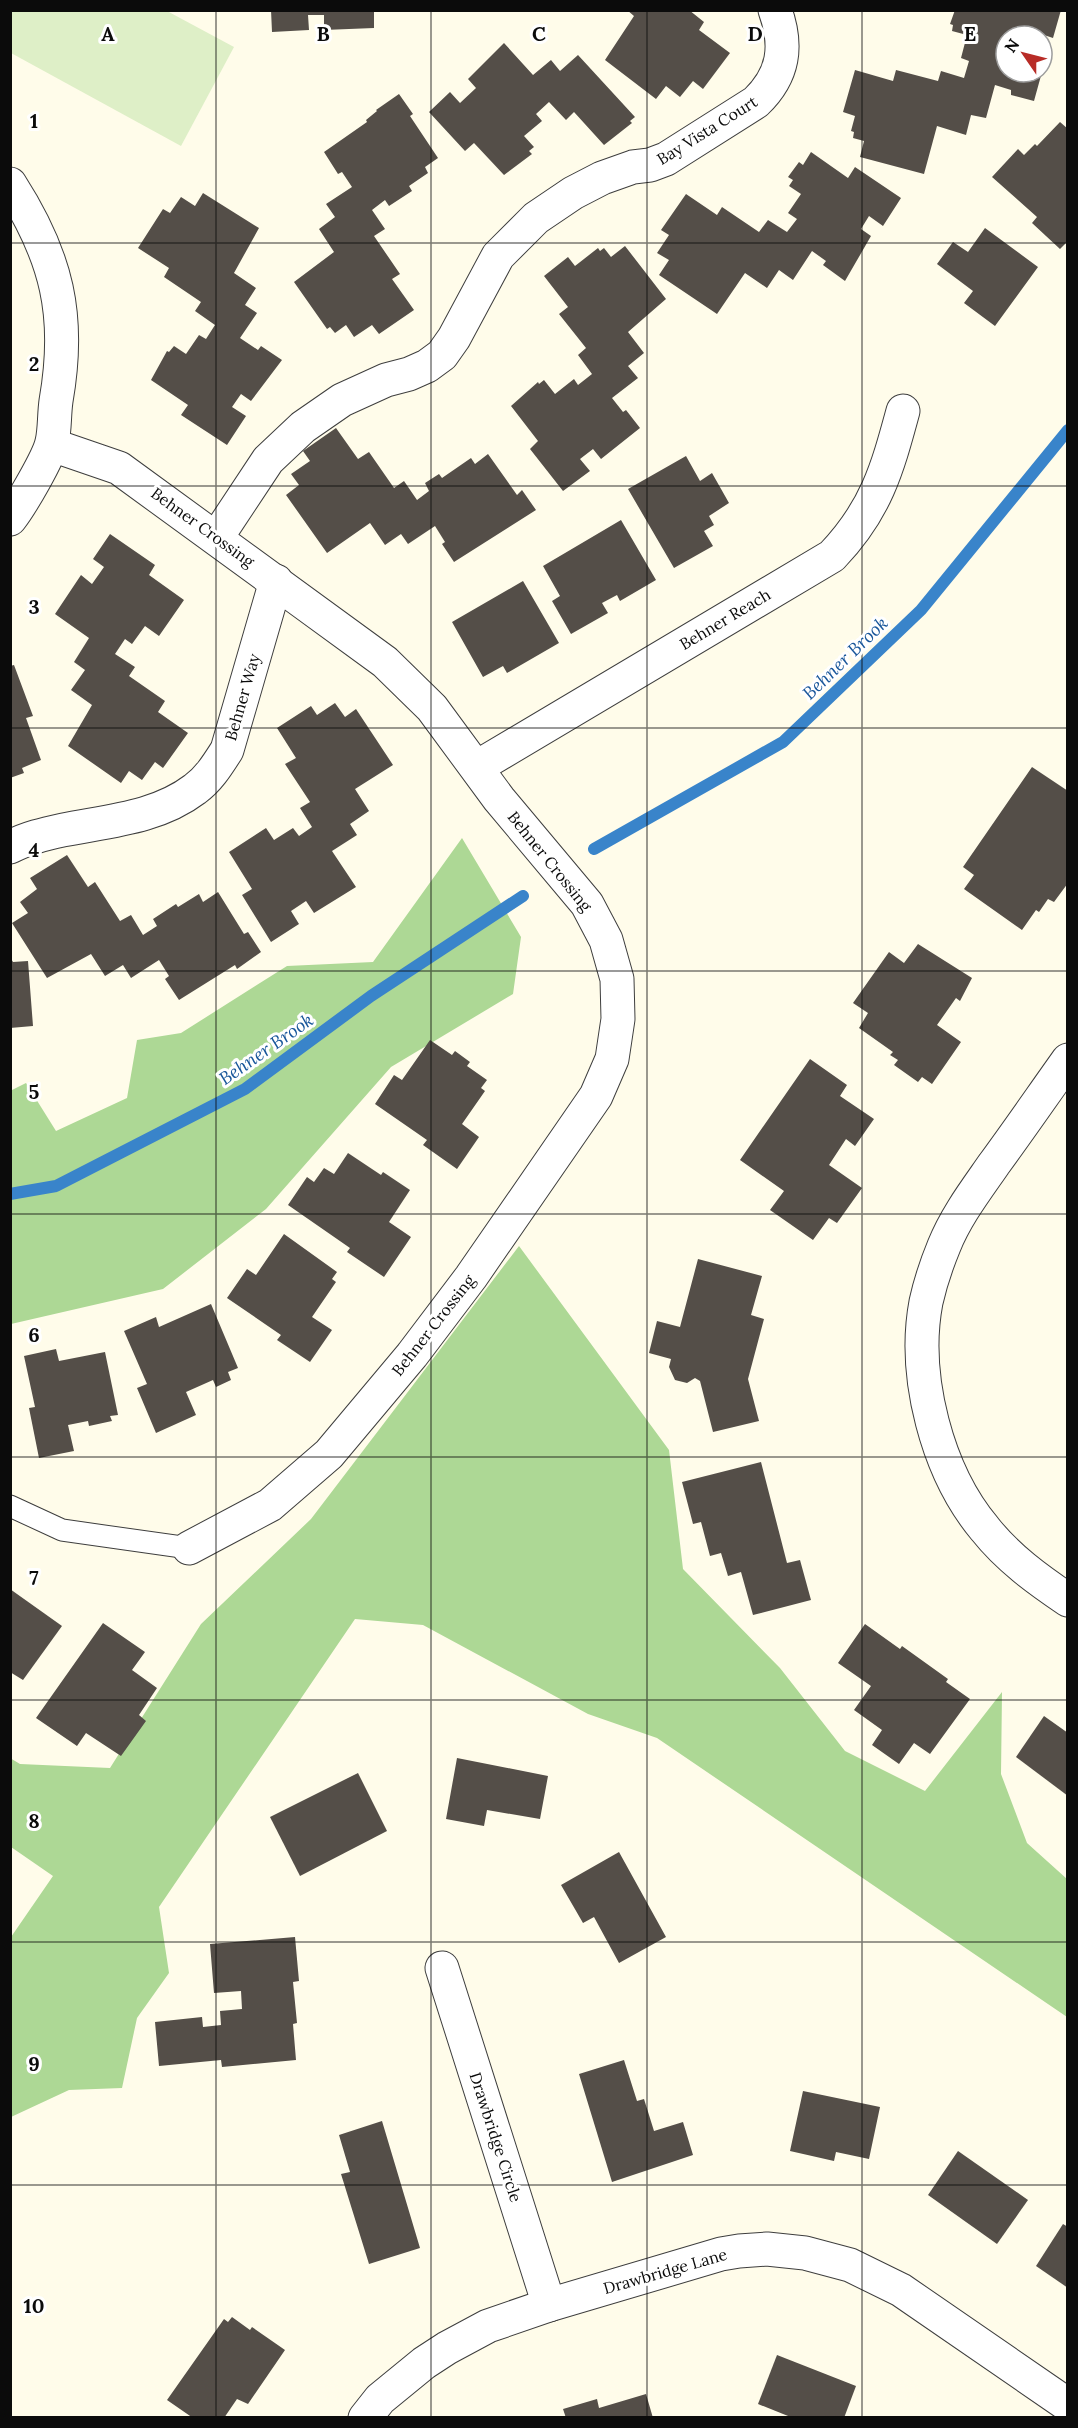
<svg xmlns="http://www.w3.org/2000/svg" width="1078" height="2428" font-family="Lora,serif">
	<style>
		.forest { fill: #add895 }
		.pitch { fill: #deefc7 }
		.lines { fill: none; stroke-linecap: round; stroke-linejoin: round }
		.stream { stroke: #3984ca; stroke-width: 12 }
		.building { fill: #544e48 }
		.lane-casing { stroke: #3e3e3e; stroke-width: 23 }
		.street-casing { stroke: #3e3e3e; stroke-width: 35 }
		.lane { stroke: #fff; stroke-width: 21 }
		.street { stroke: #fff; stroke-width: 33 }
		.grid { fill: none; stroke: #0b0b0b; stroke-width: 1.5; stroke-opacity: 0.55 }
		.labels { text-anchor: middle; dominant-baseline: central; stroke-width: 6; stroke-linejoin: round; paint-order: stroke }
		.street-label { font-size: 16px; fill: #0b0b0b; stroke: #fff }
		.water-label { font-size: 18px; font-style: italic; fill: #18569a; stroke: #fff }
		.grid-label { font-size: 20px; text-anchor: middle; font-weight: bold; fill: #0b0b0b; stroke: #fff; stroke-width: 6; stroke-linejoin: round; paint-order: stroke }
	</style>
	<rect width="100%" height="100%" fill="#fffcea"/>
	<g class="forest">
		<path d="M462,838L521,937L513,994L391,1067L266,1209L163,1289L11,1324L10,1091L26,1083L56,1131L127,1098L137,1040L181,1033L287,966L373,962Z"/>
		<path d="M519,1246L669,1450L683,1569L780,1668L845,1751L925,1791L1002,1692L1001,1774L1027,1843L1067,1879V2017L657,1738L588,1714L423,1625L355,1619L159,1907L169,1973L137,2018L122,2088L69,2090L11,2117V1937L53,1876L11,1847L10,1758L20,1764L110,1768L201,1624L311,1519Z"/>
	</g>
	<path class="pitch" d="M10,11H167L234,47L181,146L11,53Z"/>
	<g class="lines">
		<g class="stream">
			<path d="M594,849L783,742L921,610L1068,430"/>
			<path d="M10,1194L56,1186L245,1089L371,996L523,896"/>
		</g>
	</g>
	<g class="building">
		<path d="M271,10H374V28L324,30V15H308L309,30L272,32Z"/>
		<path d="M627,10H689L704,22L699,30L730,53L703,89L693,81L680,97L666,86L656,99L605,60L634,16Z"/>
		<path d="M955,10H1061L1053,38L1038,33L1037,36H1006V72H1042L1034,101L1011,95V90L995,85L986,118L971,115L966,135L937,126L924,174L860,157L864,141L853,138L854,132L851,131L855,116L843,112L855,70L893,81L896,70L938,81L941,71L964,78L969,61L961,58L967,35L952,31L953,25L950,24Z"/>
		<path d="M504,43L533,75L551,60L560,71L578,55L635,117L630,121L632,123L604,145L574,112L566,120L549,102L536,114L542,121L524,136L534,147L529,151L532,154L504,175L474,143L465,151L429,112L450,92L460,103L476,88L468,79Z"/>
		<path d="M399,94L413,114L410,116L438,158L425,167L428,173L409,186L412,191L389,206L385,200L372,210L385,229L374,236L400,274L392,279L414,310L379,334L372,325L354,337L346,325L335,333L330,327L327,329L294,282L334,252L319,229L335,217L326,204L352,187L342,172L338,174L324,152L367,122L366,120L377,111L376,110Z"/>
		<path d="M1060,122L1068,129V241L1060,249L1032,223L1037,217L992,177L1018,149L1024,155L1035,144L1037,146Z"/>
		<path d="M811,152L848,178L855,167L901,198L883,226L869,216L861,229L871,236L845,281L823,265L826,261L812,251L793,280L779,270L767,288L745,273L717,314L659,275L669,260L657,253L669,235L661,230L686,194L717,215L722,207L759,232L768,220L787,232L797,219L788,213L801,194L789,186L793,180L788,177L799,162L803,165Z"/>
		<path d="M203,193L259,228L234,273L256,288L245,305L257,313L240,338L258,350L261,346L282,360L251,401L241,394L232,407L246,416L227,445L181,415L188,405L151,380L167,351L169,352L174,346L186,354L199,335L206,339L215,325L195,311L201,302L164,277L169,268L138,248L163,209L170,213L181,197L195,206Z"/>
		<path d="M985,228L1038,267L995,326L964,303L973,291L937,264L953,242L968,252Z"/>
		<path d="M625,246L666,299L628,332L644,353L628,366L638,378L612,398L623,412L626,410L640,428L601,459L593,449L580,459L590,471L563,491L530,449L538,441L511,406L538,382L539,384L544,380L555,394L574,379L578,385L592,374L578,355L586,348L559,314L568,307L544,276L568,257L575,266L598,248L600,251L604,248L611,257Z"/>
		<path d="M336,428L358,459L369,452L394,488L404,481L417,500L429,491L425,483L439,474L442,478L471,458L475,464L488,454L517,495L522,490L536,510L454,562L442,544L445,542L435,526L408,544L401,534L385,545L370,523L327,553L286,495L299,485L291,474L310,461L303,451Z"/>
		<path d="M686,456L700,481L712,473L729,503L709,516L714,525L704,531L713,546L674,568L628,489Z"/>
		<path d="M621,520L656,580L620,601L617,595L602,603L608,613L571,634L552,601L560,596L543,566Z"/>
		<path d="M110,534L155,565L149,575L184,600L159,636L145,626L132,644L125,639L115,654L135,667L129,676L165,701L158,712L188,733L163,768L155,762L142,780L129,771L121,783L68,746L92,705L71,690L85,670L74,662L89,638L55,614L81,575L92,584L104,567L93,559Z"/>
		<path d="M523,581L559,643L507,673L503,666L483,677L452,622Z"/>
		<path d="M14,665L33,716L26,718L41,760L22,768L24,773L10,778V666Z"/>
		<path d="M335,703L345,717L356,709L393,765L355,789L369,811L350,824L357,835L332,851L356,887L314,913L306,901L291,911L299,924L271,942L242,895L252,889L229,852L266,828L274,840L293,828L299,836L312,827L300,808L310,802L285,764L296,758L277,728L311,706L317,715Z"/>
		<path d="M1032,767L1068,791V883L1054,902L1048,899L1039,912L1036,910L1022,930L964,889L974,875L963,867Z"/>
		<path d="M67,855L88,887L95,882L120,921L131,915L143,935L157,926L153,919L176,904L178,907L199,894L203,902L218,892L244,934L248,932L261,952L237,969L235,965L179,1000L165,979L169,976L159,960L131,978L123,965L105,976L91,954L47,978L12,923L28,913L20,902L37,889L30,878Z"/>
		<path d="M918,944L972,978L960,1001L956,998L937,1025L961,1042L932,1084L922,1077L918,1082L894,1065L898,1060L890,1055L893,1052L859,1028L868,1013L853,1003L889,952L904,963Z"/>
		<path d="M10,957L13,962L28,961L33,1026L10,1028Z"/>
		<path d="M430,1040L452,1055L455,1051L470,1062L467,1066L487,1080L481,1088L485,1091L462,1124L479,1137L457,1169L423,1145L427,1140L375,1104L394,1075L402,1080Z"/>
		<path d="M810,1059L847,1085L840,1096L874,1119L855,1146L846,1139L829,1165L862,1188L837,1223L829,1218L813,1240L770,1210L784,1191L740,1160Z"/>
		<path d="M348,1153L381,1175L383,1172L410,1190L389,1222L411,1237L384,1277L347,1252L350,1248L288,1205L307,1177L314,1182L324,1168L334,1174Z"/>
		<path d="M284,1234L337,1272L332,1279L336,1282L312,1317L332,1330L310,1362L277,1340L281,1335L227,1298L247,1269L256,1275Z"/>
		<path d="M698,1259L762,1276L751,1315L764,1319L748,1379L759,1421L713,1432L700,1381L695,1378L687,1383L675,1380L669,1367L671,1359L649,1353L657,1321L680,1327Z"/>
		<path d="M211,1304L238,1368L228,1372L231,1380L216,1387L213,1380L186,1392L196,1415L156,1433L137,1388L147,1384L124,1331L156,1317L159,1327Z"/>
		<path d="M56,1349L59,1361L105,1352L118,1415L110,1416L112,1421L89,1426L88,1421L68,1425L74,1451L39,1458L29,1408L35,1407L24,1356Z"/>
		<path d="M761,1462L787,1563L800,1560L811,1600L753,1615L741,1572L728,1576L721,1553L710,1556L701,1522L693,1524L682,1482Z"/>
		<path d="M10,1589L62,1626L23,1680L10,1672Z"/>
		<path d="M103,1623L145,1652L132,1670L157,1688L139,1715L146,1721L121,1756L86,1733L77,1746L36,1718Z"/>
		<path d="M865,1624L900,1649L902,1646L948,1679L946,1682L970,1699L930,1754L914,1743L899,1764L872,1745L882,1730L854,1710L871,1686L838,1663Z"/>
		<path d="M1044,1716L1068,1733V1796L1016,1757Z"/>
		<path d="M457,1758L548,1776L540,1819L487,1810L484,1826L446,1819Z"/>
		<path d="M358,1773L387,1831L300,1876L270,1817Z"/>
		<path d="M619,1852L666,1937L619,1963L594,1917L583,1923L561,1885Z"/>
		<path d="M295,1937L299,1981L293,1982L297,2023L293,2024L296,2060L222,2067L221,2060L159,2066L155,2022L202,2017L203,2027L221,2025L220,2011L242,2009L241,1991L214,1993L210,1944Z"/>
		<path d="M624,2060L637,2101L644,2099L654,2131L683,2122L693,2155L612,2182L579,2074Z"/>
		<path d="M803,2091L880,2107L869,2159L836,2152L834,2161L790,2151Z"/>
		<path d="M382,2121L420,2248L369,2264L341,2174L350,2172L339,2135Z"/>
		<path d="M958,2151L1028,2200L997,2244L928,2195Z"/>
		<path d="M1063,2224L1068,2227V2288L1036,2266Z"/>
		<path d="M232,2317L250,2330L252,2327L285,2350L248,2404L237,2399L224,2418H193L167,2400L224,2319L228,2322Z"/>
		<path d="M777,2355L856,2386L844,2418H793L758,2404Z"/>
		<path d="M646,2394L653,2418H566L563,2409L597,2399L599,2408Z"/>
	</g>
	<g class="lines">
		<defs>
			<path id="lane" d="M10,1506L62,1530L189,1548"/>
			<g id="street">
				<path d="M10,184C57,257 71,316 56,401C54,415 55,429 52,442C49,457 21,505 10,519"/>
				<path d="M52,445L119,468L385,662L432,708L499,799L587,904L606,940L617,979L618,1019L612,1059L596,1096L471,1277L412,1355L329,1454L270,1505L189,1548"/>
				<path d="M217,537L268,460L303,427L342,400L386,380L409,374L427,366L442,355L454,338L498,256L536,218L573,193L602,178L633,167L650,165L666,159L756,102C784,75 788,46 775,10"/>
				<path d="M477,767L832,556C876,510 887,470 903,411"/>
				<path d="M10,847C27,838 45,834 63,830C108,821 157,818 195,789C209,779 218,764 227,750L276,581"/>
				<path d="M1068,1060C1043,1095 1019,1130 994,1164C976,1190 956,1216 944,1246C937,1263 930,1284 926,1302C912,1376 937,1472 985,1529C1008,1558 1037,1579 1068,1600"/>
				<path d="M442,1968L549,2305"/>
				<path d="M365,2418L380,2399L424,2363L447,2348L488,2326L549,2305L721,2254L739,2251L767,2249L805,2253L850,2265L901,2290L1068,2405"/>
			</g>
		</defs>
		<use href="#lane" class="lane-casing"/>
		<use href="#street" class="street-casing"/>
		<use href="#lane" class="lane"/>
		<use href="#street" class="street"/>
	</g>
	<path class="grid" d="M216,10V2418M431,10V2418M647,10V2418M862,10V2418M10,243H1068M10,486H1068M10,728H1068M10,971H1068M10,1214H1068M10,1457H1068M10,1700H1068M10,1942H1068M10,2185H1068"/>
	<g class="labels">
		<g class="street-label">
			<text transform="translate(707 130) rotate(-32)">Bay Vista Court</text>
			<text transform="translate(203 527) rotate(36)">Behner Crossing</text>
			<text transform="translate(725 619) rotate(-31)">Behner Reach</text>
			<text transform="translate(242 697) rotate(-74)">Behner Way</text>
			<text transform="translate(550 861) rotate(51)">Behner Crossing</text>
			<text transform="translate(433 1325) rotate(-52)">Behner Crossing</text>
			<text transform="translate(496 2137) rotate(72)">Drawbridge Circle</text>
			<text transform="translate(665 2271) rotate(-16)">Drawbridge Lane</text>
		</g>
		<g class="water-label">
			<text transform="translate(845 658) rotate(-44)">Behner Brook</text>
			<text transform="translate(266 1049) rotate(-35)">Behner Brook</text>
		</g>
	</g>
	<g class="grid-label">
		<text x="108" y="41">A</text>
		<text x="323" y="41">B</text>
		<text x="539" y="41">C</text>
		<text x="755" y="41">D</text>
		<text x="970" y="41">E</text>
		<text x="34" y="128">1</text>
		<text x="34" y="371">2</text>
		<text x="34" y="614">3</text>
		<text x="34" y="857">4</text>
		<text x="34" y="1099">5</text>
		<text x="34" y="1342">6</text>
		<text x="34" y="1585">7</text>
		<text x="34" y="1828">8</text>
		<text x="34" y="2071">9</text>
		<text x="34" y="2313">10</text>
	</g>
	<rect width="1078" height="2428" fill="none" stroke="#0b0b0b" stroke-width="24"/>
	<g transform="translate(1024 54) rotate(305)"><circle r="28" fill="#ffffff" stroke="#9d9d9d" stroke-width="1.5"/>
	<path d="M0-4.5L10 22L0 15L-10 22Z" fill="#b82c27"/>
	<text y="-9" font-size="16" font-weight="bold" text-anchor="middle" fill="#0b0b0b">N</text>
	</g>
</svg>
